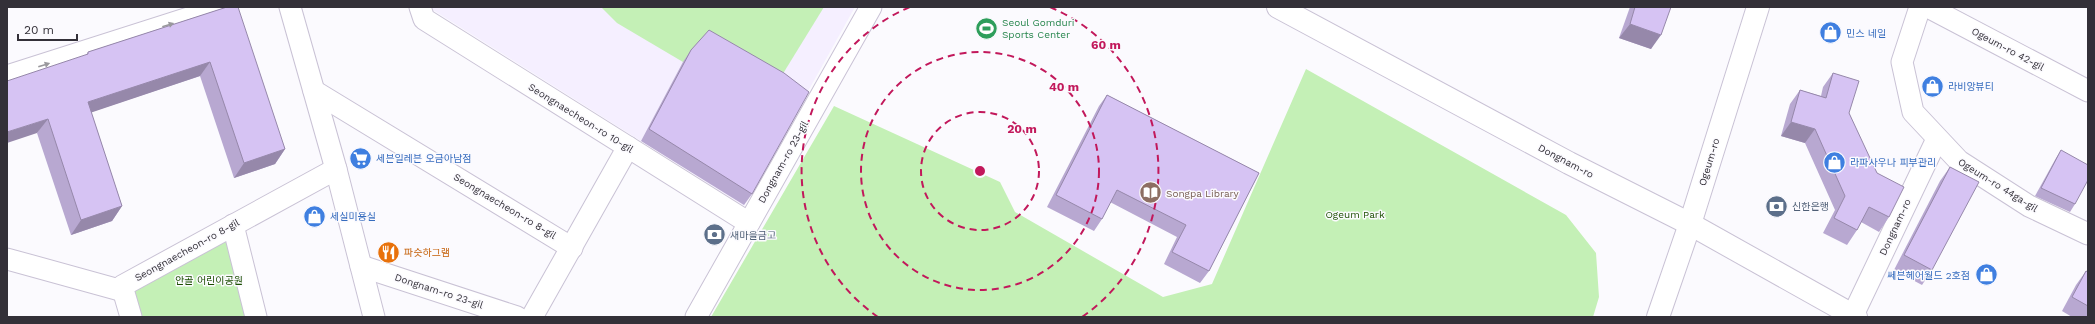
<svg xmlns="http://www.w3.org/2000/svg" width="2095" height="324" font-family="'Work Sans','Noto Sans KR',sans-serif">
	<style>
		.built { fill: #f5efff }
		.green { fill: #c4f0b6 }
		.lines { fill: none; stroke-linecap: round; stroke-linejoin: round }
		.street-casing { stroke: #c9c2d5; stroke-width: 23 }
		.secondary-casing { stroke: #c9c2d5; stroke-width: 24 }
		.street { stroke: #fff; stroke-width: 21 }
		.secondary { stroke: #fff; stroke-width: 22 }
		.wall { fill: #b8a8d1 }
		.shaded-wall { fill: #9688aa }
		.building { fill: #d6c3f3; stroke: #9688aa }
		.oneway { fill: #99989c }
		.ring { fill: none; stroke: #c2185b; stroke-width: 2; stroke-dasharray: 7 5 }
		.labels { text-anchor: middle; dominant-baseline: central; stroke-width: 3; stroke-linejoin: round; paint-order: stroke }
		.leisure-label { font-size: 10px; fill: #27864d; stroke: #fbfafe; text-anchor: start }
		.shop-label { font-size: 10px; fill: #366cbe; stroke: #fbfafe; text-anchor: start }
		.street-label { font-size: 10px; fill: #333038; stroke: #fbfafe }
		.education-label { font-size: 10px; fill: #785e54; stroke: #fbfafe; text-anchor: start }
		.service-label { font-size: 10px; fill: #4e5e75; stroke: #fbfafe; text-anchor: start }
		.park-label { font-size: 10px; fill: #1b4e01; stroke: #fbfafe }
		.food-label { font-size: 10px; fill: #c56008; stroke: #fbfafe; text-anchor: start }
		.centre { fill: #c2185b; stroke: #fbfafe; stroke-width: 2 }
		.ring-label { font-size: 12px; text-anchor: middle; font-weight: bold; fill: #c2185b; stroke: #fbfafe; stroke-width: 3; stroke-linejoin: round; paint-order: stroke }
	</style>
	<rect width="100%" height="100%" fill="#fbfafe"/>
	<path class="built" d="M432,7H855L744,206L433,10Z"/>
	<g class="green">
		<path d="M601,7H824L776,85L683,62L617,23Z"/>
		<path d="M1306,69L1566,215L1596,253L1599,297L1593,317H711L834,106L1000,182L1015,212L1163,297L1212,284Z"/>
		<path d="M233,225L256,317H131L123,291Z"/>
	</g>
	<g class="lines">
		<defs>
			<g id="street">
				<path d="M290,7L336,169L374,317"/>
				<path d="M420,7L424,19L749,223"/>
				<path d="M1920,7L1902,62L1913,112L1959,161L2029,206L2088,234"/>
				<path d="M1928,7L2088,91"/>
				<path d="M7,76L223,7"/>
				<path d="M314,91L572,248"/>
				<path d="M233,225L256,317"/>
				<path d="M7,259L123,291"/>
				<path d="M361,266L517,317"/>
				<path d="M1853,315L1937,139"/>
				<path d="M131,317L122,286L336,169"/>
				<path d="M532,317L628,147"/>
				<path d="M696,317L871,7"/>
			</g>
			<g id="secondary">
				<path d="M1278,7L1569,163L1690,224L1856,317"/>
				<path d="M1658,317L1690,224L1758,7"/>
			</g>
		</defs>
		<use href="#street" class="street-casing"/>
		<use href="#secondary" class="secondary-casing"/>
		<use href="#street" class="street"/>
		<use href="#secondary" class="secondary"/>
	</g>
	<g class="wall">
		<path d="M227,7L285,149L275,164L234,178L200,76L91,112L122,206L112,221L71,235L37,133L86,55L88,52Z"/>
		<path d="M1630,7H1671L1651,49L1619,38Z"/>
		<path d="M691,50L752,194L744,205L641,141L683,62Z"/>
		<path d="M1833,73L1849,113L1889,217L1879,232L1861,222L1857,230L1847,245L1823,233L1835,210L1805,143L1781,136L1790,104L1800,90L1821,96L1823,87Z"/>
		<path d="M1107,95L1259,173L1209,271L1200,283L1164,264L1177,237L1110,202L1102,219L1094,231L1047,207L1099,106Z"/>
		<path d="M2061,150L2075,204L2070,212L2035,196L2056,158Z"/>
		<path d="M1950,167L1932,270L1922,285L1894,270L1940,181Z"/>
		<path d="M2086,271L2088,272V317H2072L2062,311L2076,285Z"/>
	</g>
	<g class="shaded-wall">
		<path d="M1630,24L1661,35L1651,49L1619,38Z"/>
		<path d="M210,62L200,76L78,117L88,102Z"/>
		<path d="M48,119L37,133L7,143V132Z"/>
		<path d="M1791,122L1815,129L1805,143L1781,136Z"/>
		<path d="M285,149L275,164L234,178L244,163Z"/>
		<path d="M122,206L112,221L71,235L81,220Z"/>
	</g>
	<g class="building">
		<path d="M227,7H238L285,149L244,163L210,62L88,102L122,206L81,220L48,119L7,132V81L88,54V52Z"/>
		<path d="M1635,7H1671L1661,35L1630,24Z"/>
		<path d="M709,30L784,73L809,92L752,194L649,129L691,50Z"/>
		<path d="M1833,73L1859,81L1849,113L1877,173L1904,187L1889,217L1869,207L1857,230L1834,218L1845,196L1815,129L1791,122L1800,90L1826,98Z"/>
		<path d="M1107,95L1259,173L1209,271L1172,252L1186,225L1117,190L1102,219L1056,195Z"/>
		<path d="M2061,150L2088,165V180L2075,204L2041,188Z"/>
		<path d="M1950,167L1979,182L1932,270L1904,255Z"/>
		<path d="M2086,271L2088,272V306L2072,297Z"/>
	</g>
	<defs><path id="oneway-solid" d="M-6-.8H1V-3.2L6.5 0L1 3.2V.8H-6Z"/></defs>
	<g class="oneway">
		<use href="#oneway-solid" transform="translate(168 25) rotate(-18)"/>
		<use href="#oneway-solid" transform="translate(44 65) rotate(-18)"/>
	</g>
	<g class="ring">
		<circle cx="980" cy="171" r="59"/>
		<circle cx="980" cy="171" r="119"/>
		<path d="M878 317A178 178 0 0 1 910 7M1050 7A178 178 0 0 1 1082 317"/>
	</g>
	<defs>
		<symbol id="stadium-disc" viewBox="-11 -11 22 22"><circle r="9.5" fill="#2e9e5b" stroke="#fbfafe"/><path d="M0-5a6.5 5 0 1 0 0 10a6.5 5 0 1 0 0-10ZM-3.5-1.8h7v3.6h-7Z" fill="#fff"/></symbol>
		<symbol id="shop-disc" viewBox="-11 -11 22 22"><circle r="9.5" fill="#3f7fe0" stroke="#fbfafe"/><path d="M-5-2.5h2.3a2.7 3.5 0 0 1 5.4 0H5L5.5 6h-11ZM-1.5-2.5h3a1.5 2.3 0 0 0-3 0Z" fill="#fff"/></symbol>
		<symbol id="supermarket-disc" viewBox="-11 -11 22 22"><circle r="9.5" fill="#3f7fe0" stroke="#fbfafe"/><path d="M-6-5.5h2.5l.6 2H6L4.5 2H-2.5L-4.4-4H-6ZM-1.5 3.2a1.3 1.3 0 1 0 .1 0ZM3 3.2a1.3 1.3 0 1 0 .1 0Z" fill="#fff"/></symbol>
		<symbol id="library-disc" viewBox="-11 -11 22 22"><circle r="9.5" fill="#8d6e63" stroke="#fbfafe"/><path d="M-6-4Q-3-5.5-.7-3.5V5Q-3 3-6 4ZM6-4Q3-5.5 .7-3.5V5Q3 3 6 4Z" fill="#fff"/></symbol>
		<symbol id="bank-disc" viewBox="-11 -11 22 22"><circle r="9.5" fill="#5c6f8a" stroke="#fbfafe"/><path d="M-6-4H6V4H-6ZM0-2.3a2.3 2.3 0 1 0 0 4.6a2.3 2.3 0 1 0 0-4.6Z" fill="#fff"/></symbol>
		<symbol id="restaurant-disc" viewBox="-11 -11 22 22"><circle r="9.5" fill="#e8710a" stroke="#fbfafe"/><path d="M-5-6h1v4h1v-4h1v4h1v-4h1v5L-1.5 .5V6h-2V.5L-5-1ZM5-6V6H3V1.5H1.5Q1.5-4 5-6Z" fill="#fff"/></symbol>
	</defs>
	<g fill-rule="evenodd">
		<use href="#stadium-disc" x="974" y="16" width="25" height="25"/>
		<use href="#shop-disc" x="1818" y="20" width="25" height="25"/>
		<use href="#shop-disc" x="1920" y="74" width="25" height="25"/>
		<use href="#supermarket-disc" x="348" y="146" width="25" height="25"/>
		<use href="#shop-disc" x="1822" y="150" width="25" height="25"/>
		<use href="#library-disc" x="1138" y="180" width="25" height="25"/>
		<use href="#bank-disc" x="1764" y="194" width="25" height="25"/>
		<use href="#shop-disc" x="302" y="204" width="25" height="25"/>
		<use href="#bank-disc" x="702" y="222" width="25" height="25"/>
		<use href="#restaurant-disc" x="376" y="240" width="25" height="25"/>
		<use href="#shop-disc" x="1974" y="262" width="25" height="25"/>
	</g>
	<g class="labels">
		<g class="leisure-label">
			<text x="1002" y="22">Seoul Gomduri<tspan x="1002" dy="12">Sports Center</tspan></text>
		</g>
		<g class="shop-label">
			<text x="1846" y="33">민스 네일</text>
			<text x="1948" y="86">라비앙뷰티</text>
			<text x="376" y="158">세븐일레븐 오금아남점</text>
			<text x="1850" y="162">라파사우나 피부관리</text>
			<text x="330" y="216">세실미용실</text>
			<text x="1970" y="275" text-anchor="end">쎄븐헤어월드 2호점</text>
		</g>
		<g class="street-label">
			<text transform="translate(2008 49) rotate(28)">Ogeum-ro 42-gil</text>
			<text transform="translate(581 118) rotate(32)">Seongnaecheon-ro 10-gil</text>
			<text transform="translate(1566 161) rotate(28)">Dongnam-ro</text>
			<text transform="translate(783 162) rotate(-61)">Dongnam-ro 23-gil</text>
			<text transform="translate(1709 162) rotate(-73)">Ogeum-ro</text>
			<text transform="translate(1998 185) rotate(32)">Ogeum-ro 44ga-gil</text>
			<text transform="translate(505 206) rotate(31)">Seongnaecheon-ro 8-gil</text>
			<text transform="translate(1895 227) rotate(-65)">Dongnam-ro</text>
			<text transform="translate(187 250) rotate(-29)">Seongnaecheon-ro 8-gil</text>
			<text transform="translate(439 291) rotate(18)">Dongnam-ro 23-gil</text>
		</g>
		<g class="education-label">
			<text x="1166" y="193">Songpa Library</text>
		</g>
		<g class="service-label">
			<text x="1792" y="206">신한은행</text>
			<text x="730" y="235">새마을금고</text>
		</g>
		<g class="park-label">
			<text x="1355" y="214">Ogeum Park</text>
			<text x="209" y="280">안골 어린이공원</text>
		</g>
		<g class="food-label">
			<text x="404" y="252">파슷하그램</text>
		</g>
	</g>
	<circle cx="980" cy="171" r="6" class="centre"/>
	<g class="ring-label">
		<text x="1106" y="49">60 m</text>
		<text x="1064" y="91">40 m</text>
		<text x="1022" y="133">20 m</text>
	</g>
	<rect width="2095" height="324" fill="none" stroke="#333038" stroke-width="16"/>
	<path d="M18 34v6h59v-6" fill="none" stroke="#333038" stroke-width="2"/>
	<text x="24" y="34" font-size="12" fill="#333038" stroke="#fbfafe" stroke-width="3" paint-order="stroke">20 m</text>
</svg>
